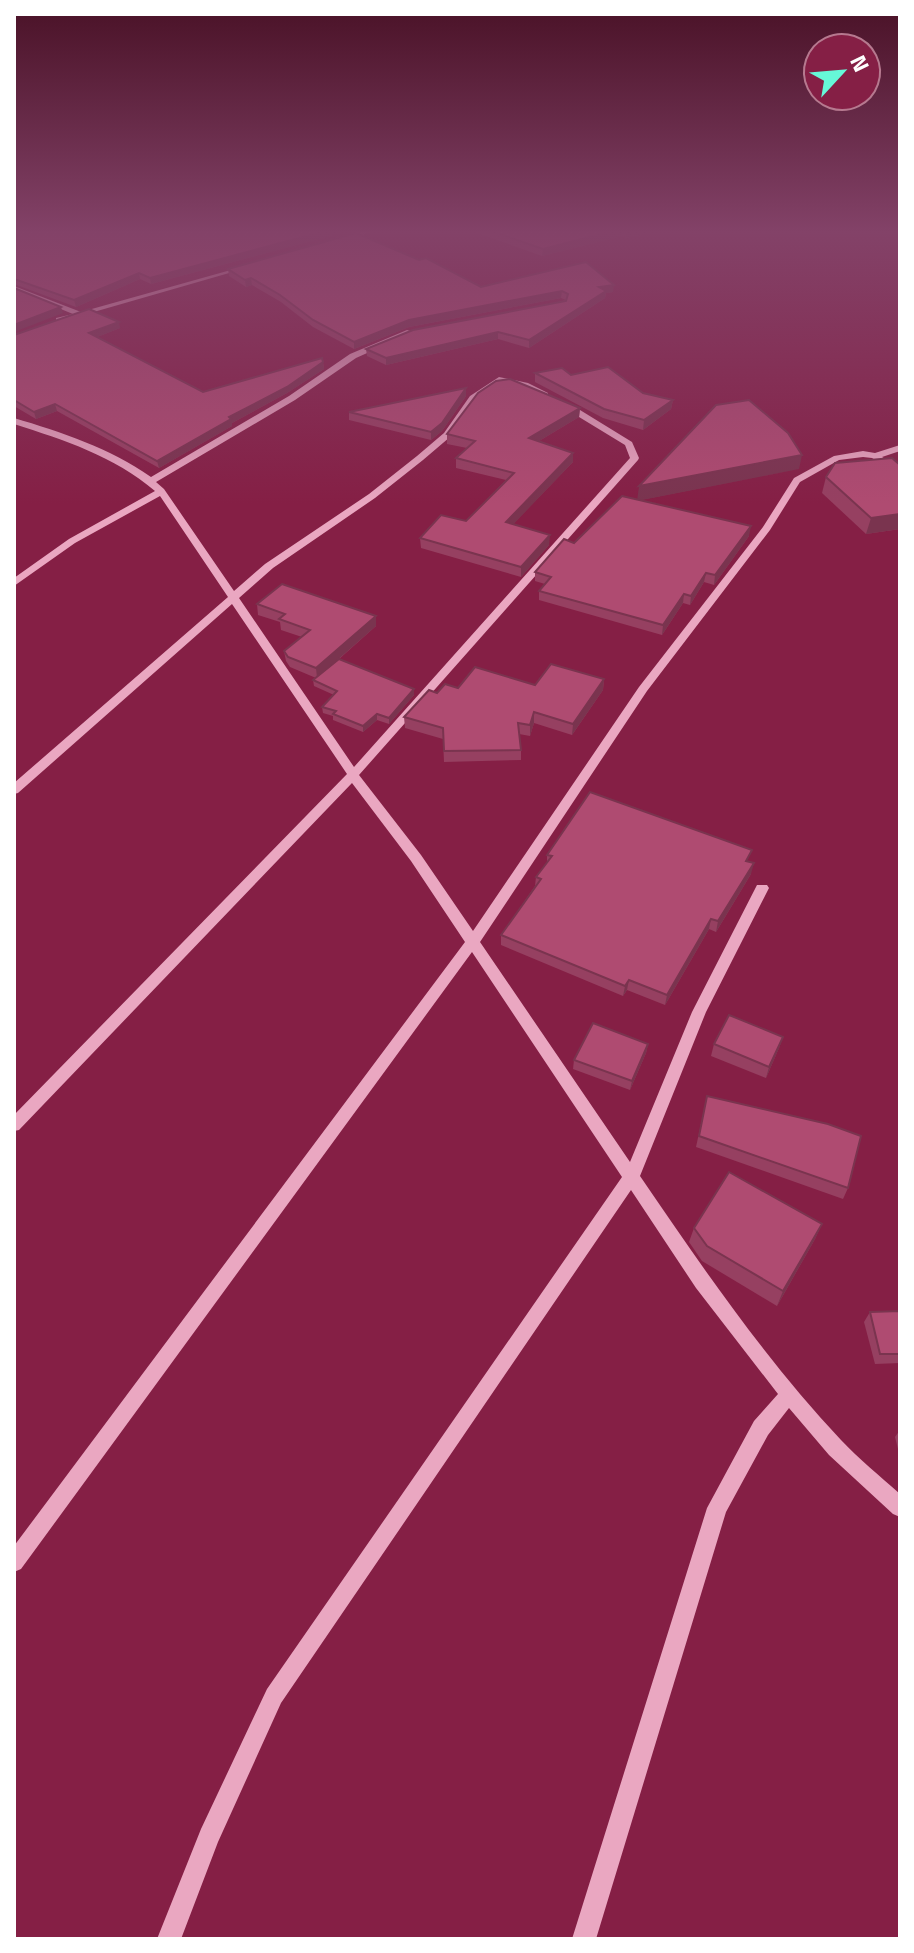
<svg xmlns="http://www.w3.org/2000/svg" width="914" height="1953" font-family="'Titillium Web',sans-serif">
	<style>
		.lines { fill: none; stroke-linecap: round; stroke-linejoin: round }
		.minor { fill: #eaa7c1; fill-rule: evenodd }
		.wall { fill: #964061 }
		.shaded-wall { fill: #7a344f }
		.building { fill: #af4b71; stroke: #7a344f; stroke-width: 2 }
	</style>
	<rect width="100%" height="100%" fill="#851f45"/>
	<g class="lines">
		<g class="minor">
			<path d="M365,230H377L343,241L340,239Z"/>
			<path d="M245,266L250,267L59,322H56V318L73,314L14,290V286L81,312Z"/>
			<path d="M407,330L414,332L356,358L295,400L156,482L164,489L234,591L265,564L369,494L417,456L444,433L470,396L499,377L528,383L548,393V397C536,396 517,385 503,382L476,400L450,437L423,460L375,498L273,568L239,598L354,767L630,458L625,445L561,406V402H567L632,442L639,458L638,460L359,775L421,855L473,931L639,687L763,527L794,478L834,456L863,451L875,453L900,445V451L882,457L900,468V475L872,458L863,457L839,460L800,482L770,530L647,691L480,942L630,1162L692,1012L757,885H767L769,888L706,1012L640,1176C702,1267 765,1359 841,1440C859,1459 880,1476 900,1494V1517L893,1514L829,1455L789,1408L768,1435L726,1512L596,1939H572L707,1508L754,1421L778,1394L696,1288L631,1190L281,1703L218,1842L181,1939H157L201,1829L267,1689L622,1177L472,952L21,1569L14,1572V1546L465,942L411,861L352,783L19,1130L14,1131V1115L347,774L232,604L18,793L14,794V783L228,597L160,496L75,543L14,586V578L69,539L155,491C114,456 64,440 14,424V418C61,432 110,448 151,477L289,396L350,354Z"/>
		</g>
	</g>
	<g class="wall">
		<path d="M22,230H352L151,284L140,279L76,307L14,284V232Z"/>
		<path d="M469,230H660L626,238L622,236L542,256Z"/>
		<path d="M228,269L481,287L613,292L606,293L605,298L529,348L498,339L386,365L367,356L366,349L566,300L561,298L409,327L354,349L313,327L281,302L252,285L246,287L229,276Z"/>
		<path d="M120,328L97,337L203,392L323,362L324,369L287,393L232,423V426L159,468L57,411L36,419L14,406V335Z"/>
		<path d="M535,373L571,375L673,400L671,409L643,430L603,418L535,382Z"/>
		<path d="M466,396L442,431L431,440L349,420V412Z"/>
		<path d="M580,408L579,417L539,441L573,453V462L513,524L549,545L521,577L421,548L420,538L466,521L506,480L456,468V458L467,448L447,444V434Z"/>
		<path d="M900,465V529L866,534L822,493L826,477Z"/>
		<path d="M799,469L640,500L749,536L714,585L704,582L690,605L683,603L662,635L539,600V591L545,584L535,581V572L574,543L637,500Z"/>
		<path d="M257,604L376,626L338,660L414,695L389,724L377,720L363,732L333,720V716L323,713L322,707L334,695L314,686L313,680L316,678L290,667L286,661L284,651L302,637L281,630L280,622L258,615Z"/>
		<path d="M604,679L603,690L572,735L534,723L530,736L519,734L521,750V760L444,762L443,739L405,728L404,717L437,693L458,688L535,685Z"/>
		<path d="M547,855L748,862L751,874L716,932L709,929L665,1005L627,990L623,996L501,945V935L535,886L536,877L547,863Z"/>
		<path d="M783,1037L779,1048L766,1078L711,1056L714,1044Z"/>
		<path d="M648,1044L646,1053L630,1090L573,1069L574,1060Z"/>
		<path d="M707,1096L848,1188L843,1199L696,1147Z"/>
		<path d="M822,1224L815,1239L777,1306L702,1261L689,1242L694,1228Z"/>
		<path d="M900,1311V1363L875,1364L864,1322L870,1312Z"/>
		<path d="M900,1430V1457L895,1437Z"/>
	</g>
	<g class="shaded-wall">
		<path d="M329,230H352L151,284L150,278Z"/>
		<path d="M617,230H622V236L542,256L543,249Z"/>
		<path d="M629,230H660L626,238V231Z"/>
		<path d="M139,273L140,279L76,307L74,300Z"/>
		<path d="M251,278L252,285L246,287L245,280Z"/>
		<path d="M614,285L613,292L606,293L605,298L529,348V340L599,287Z"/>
		<path d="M562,291L561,298L409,327L354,349V342L409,320Z"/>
		<path d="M61,307L63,313L14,332V325Z"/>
		<path d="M119,322L120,328L90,340L89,333Z"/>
		<path d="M498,332V339L386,365V358Z"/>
		<path d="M323,362L324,369L287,393L232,423V426L159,468L157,461L229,417Z"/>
		<path d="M466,388V396L442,431L431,440V432Z"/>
		<path d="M673,400L671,409L643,430L644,420Z"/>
		<path d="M55,404L57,411L36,419L34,412Z"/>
		<path d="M580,408L579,417L529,447V438Z"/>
		<path d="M573,453V462L506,532V522Z"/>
		<path d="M802,455L799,469L637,501L639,486Z"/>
		<path d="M900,514V529L866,534L871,518Z"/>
		<path d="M751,526L749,536L714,585L715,575Z"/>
		<path d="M550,535L549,545L521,577V567Z"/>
		<path d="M706,573L704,582L690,605L691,596Z"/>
		<path d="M684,594L683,603L662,635L663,625Z"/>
		<path d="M376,616V626L317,678L316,668Z"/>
		<path d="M604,679L603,690L572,735L573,724Z"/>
		<path d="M414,689V695L389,724V718Z"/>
		<path d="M534,712V723L530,736V725Z"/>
		<path d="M377,714V720L363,732V726Z"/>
		<path d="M754,863L751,874L716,932L718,921Z"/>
		<path d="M711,919L709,929L665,1005L667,995Z"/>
		<path d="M629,980L627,990L623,996L625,986Z"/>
		<path d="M783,1037L779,1048L766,1078L769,1067Z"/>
		<path d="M648,1044L646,1053L630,1090L632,1081Z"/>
		<path d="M822,1224L815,1239L777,1306L783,1291Z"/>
	</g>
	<g class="building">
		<path d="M22,230H329L150,278L139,273L74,300L14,279V232Z"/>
		<path d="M489,230H617L543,249Z"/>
		<path d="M356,233L419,260L426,258L481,287L586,262L614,285L599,287L606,291L529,340L498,332L386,358L366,349L413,330L566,301L568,294L562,291L409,320L354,342L313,320L280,295L251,278L245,280L228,269Z"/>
		<path d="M14,288L61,307L14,325Z"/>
		<path d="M89,309L119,322L89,333L203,392L322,358L323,362L287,387L229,417L231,419L157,461L55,404L34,412L14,400V335Z"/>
		<path d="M608,367L643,393L673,400L644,420L604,409L535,373L562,368L571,375Z"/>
		<path d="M510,379L580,408L529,438L573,453L506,522L550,535L521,567L420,538L441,515L466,521L514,473L456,458L475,441L447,434L478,393L496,381Z"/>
		<path d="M466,388L442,423L431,432L349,412Z"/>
		<path d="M749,400L788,433L802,455L639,486L716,405Z"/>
		<path d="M892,458L900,465V514L871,518L826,477L835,463Z"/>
		<path d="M622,496L751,526L715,575L706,573L691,596L684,594L663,625L539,591L551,577L535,572L564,539L574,543Z"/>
		<path d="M282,584L376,616L316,668L288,657L284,651L310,630L279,619L285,614L257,604Z"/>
		<path d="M339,659L414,689L389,718L377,714L363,726L333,714L336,711L322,707L337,691L313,680Z"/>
		<path d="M551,664L604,679L573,724L534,712L530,725L518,723L521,750L444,751L443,728L404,717L429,690L437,693L445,684L458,688L475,667L535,685Z"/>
		<path d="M590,792L752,850L746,861L754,863L718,921L711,919L667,995L629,980L625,986L501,935L541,879L536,877L552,856L547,855Z"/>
		<path d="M729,1015L783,1037L769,1067L714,1044Z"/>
		<path d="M593,1023L648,1044L632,1081L574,1060Z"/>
		<path d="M707,1096L828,1124L861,1136L848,1188L699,1136Z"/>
		<path d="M729,1172L822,1224L783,1291L707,1246L694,1228Z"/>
		<path d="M900,1311V1354H880L870,1312Z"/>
	</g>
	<linearGradient id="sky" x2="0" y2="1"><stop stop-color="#491126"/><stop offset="0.46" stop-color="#834268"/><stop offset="1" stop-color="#834268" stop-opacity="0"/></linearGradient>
	<rect width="914" height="504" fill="url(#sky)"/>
	<rect width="914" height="1953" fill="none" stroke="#ffffff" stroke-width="32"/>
	<g transform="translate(842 72) rotate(64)"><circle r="38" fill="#851f45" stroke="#b6798f" stroke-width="2"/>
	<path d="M0-6L14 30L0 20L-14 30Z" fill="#66f8d8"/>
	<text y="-12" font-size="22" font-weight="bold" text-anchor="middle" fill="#ffffff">N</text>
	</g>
</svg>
